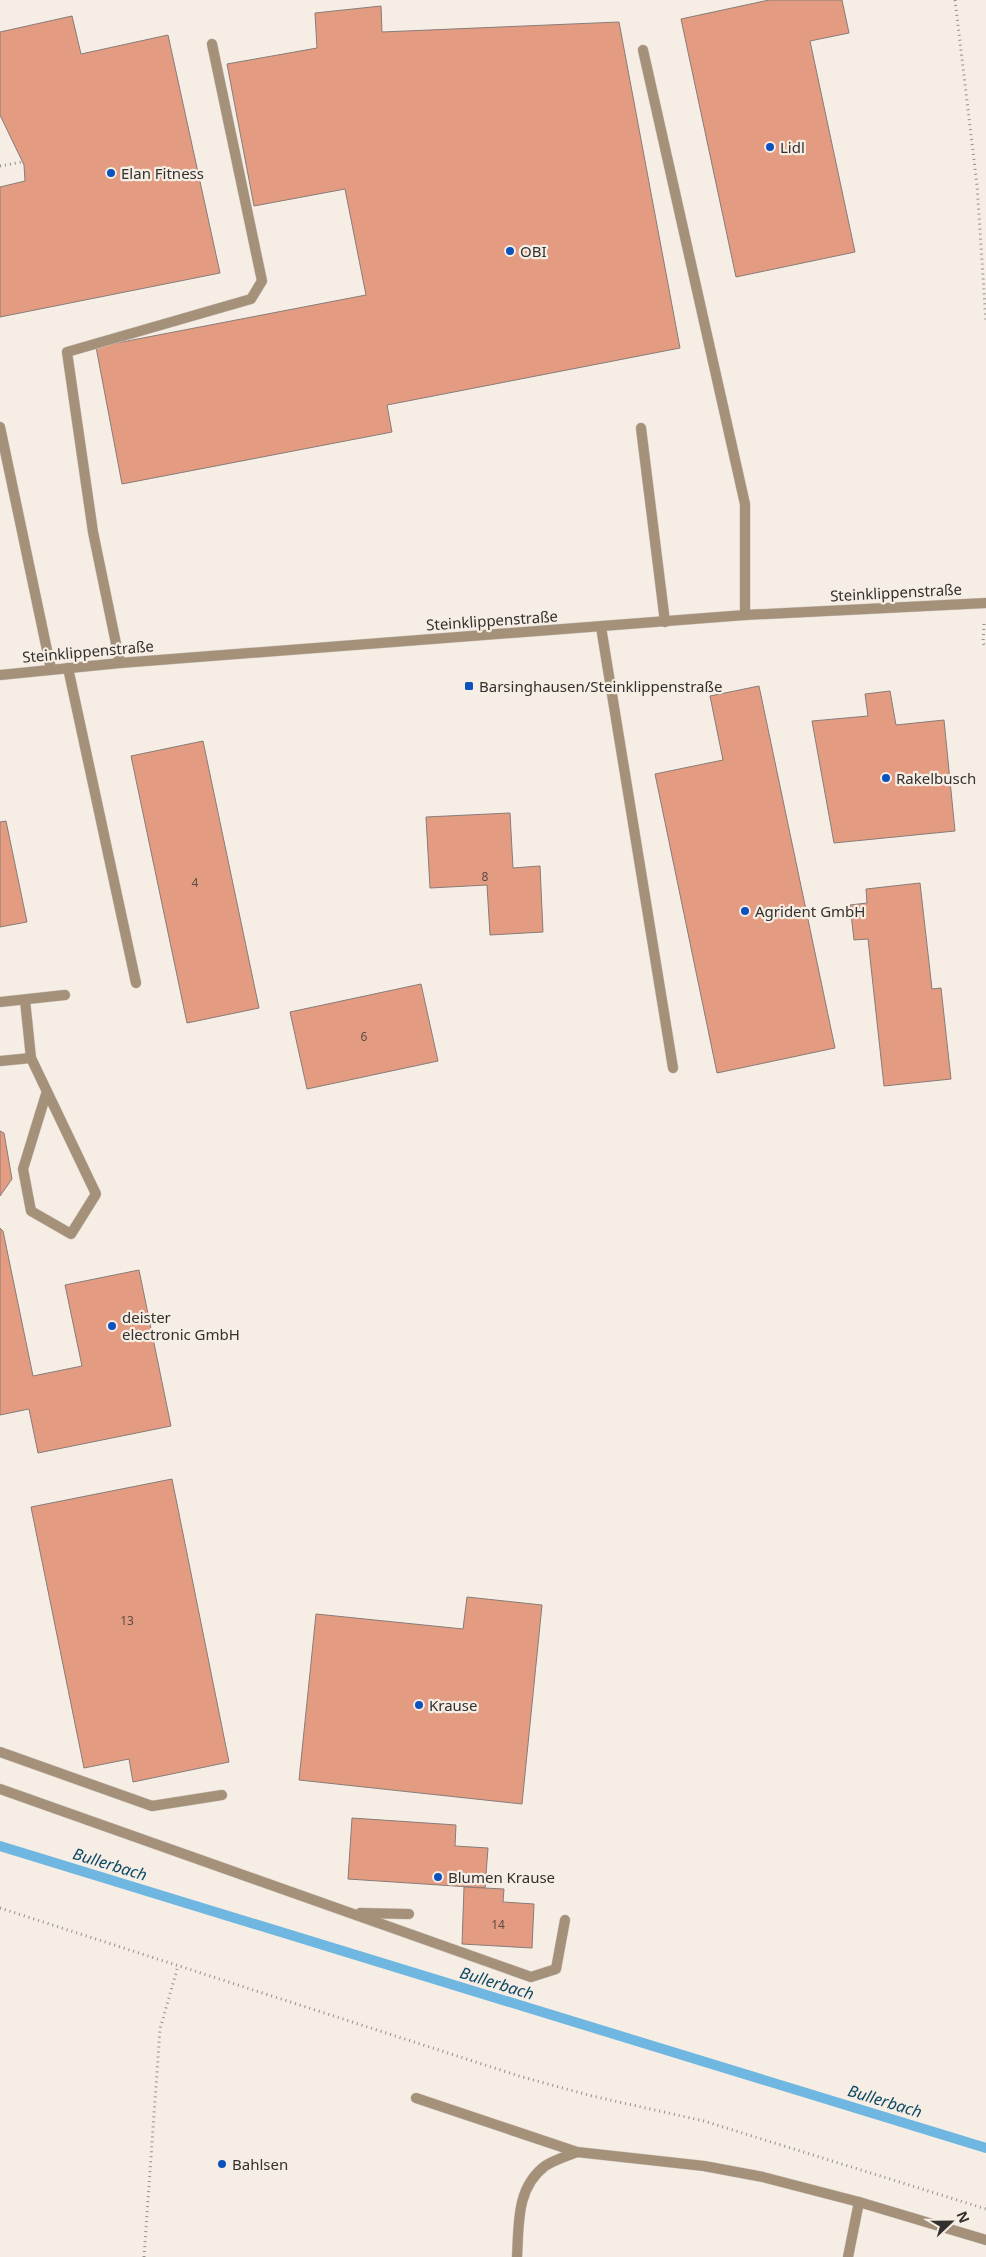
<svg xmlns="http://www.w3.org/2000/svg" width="986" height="2257" font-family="'Noto Sans',sans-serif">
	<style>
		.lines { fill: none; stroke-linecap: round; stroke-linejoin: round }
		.stream { stroke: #6fb7e0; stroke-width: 10 }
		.building { fill: #e39c82; stroke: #877c78 }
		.service-casing { stroke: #d3ccc4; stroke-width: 11 }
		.minor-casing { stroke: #d3ccc4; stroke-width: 11 }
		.path { stroke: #95908a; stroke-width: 3; stroke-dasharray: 1 4; stroke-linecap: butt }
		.service { stroke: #a59179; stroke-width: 10 }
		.minor { stroke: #a59179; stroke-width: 10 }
		.poi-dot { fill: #0c52bd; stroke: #f6eee5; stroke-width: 2 }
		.labels { text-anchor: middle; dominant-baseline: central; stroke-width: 4.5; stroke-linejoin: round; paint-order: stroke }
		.number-label { font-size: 12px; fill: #5f4b42 }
		.poi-label { font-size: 15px; fill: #33302d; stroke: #f6eee5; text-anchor: start }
		.street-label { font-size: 15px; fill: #33302d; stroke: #f6eee5 }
		.water-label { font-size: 16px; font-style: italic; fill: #0c4864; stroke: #f6eee5 }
	</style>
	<rect width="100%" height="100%" fill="#f6eee5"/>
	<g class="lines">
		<path class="stream" d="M0,1846L986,2148"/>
	</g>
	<g class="building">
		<path d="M769,0H842L849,33L810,41L855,252L736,277L681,19Z"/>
		<path d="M381,6L382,32L619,22L680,348L387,405L392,432L122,484L96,347L366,295L345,189L254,206L227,64L317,48L315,13Z"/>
		<path d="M72,16L81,54L168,35L220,273L0,317V187L25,181L24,165L0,115V32Z"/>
		<path d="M759,686L835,1048L717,1073L655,774L723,760L710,696Z"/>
		<path d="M890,691L896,725L944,720L955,831L834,843L812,721L868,716L865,694Z"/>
		<path d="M203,741L259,1008L187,1023L131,756Z"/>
		<path d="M510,813L513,868L540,866L543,932L490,935L487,885L430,888L426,817Z"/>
		<path d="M6,821L27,922L0,927V822Z"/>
		<path d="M920,883L932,989L941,988L951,1079L884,1086L868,939L854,940L850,905L867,903L866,889Z"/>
		<path d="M421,984L438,1061L307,1089L290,1012Z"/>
		<path d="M0,1131L4,1133L12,1179L0,1196Z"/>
		<path d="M0,1228L3,1231L33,1376L82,1366L65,1285L139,1270L171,1426L38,1453L29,1409L0,1415Z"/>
		<path d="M172,1479L229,1762L133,1782L129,1759L84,1768L31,1507Z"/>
		<path d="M467,1597L542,1605L522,1804L299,1780L316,1614L463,1629Z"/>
		<path d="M352,1818L456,1825L455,1846L488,1848L485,1888L348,1879Z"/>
		<path d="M464,1887L504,1889L503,1902L534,1904L532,1948L462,1944Z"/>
	</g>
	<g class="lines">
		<defs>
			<g id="service">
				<path d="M643,50L745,504V615"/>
				<path d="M0,427L51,669"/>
				<path d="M641,428L665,622"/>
				<path d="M601,627L673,1068"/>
				<path d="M120,663L93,532L67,352L251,299L262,281L212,44"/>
				<path d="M68,668L136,983"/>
				<path d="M0,1002L65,995"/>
				<path d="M31,1058L96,1194L71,1234L31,1211L23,1169L47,1091"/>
				<path d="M0,1061L31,1058L25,1000"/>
				<path d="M0,1752L152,1806L222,1795"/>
				<path d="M0,1789L531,1977L556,1969L565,1920"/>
				<path d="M360,1913L409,1914"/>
				<path d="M416,2098L577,2152L704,2166L763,2177L859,2202"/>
				<path d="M517,2257C519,2224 516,2188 545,2166C554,2160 567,2156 577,2152"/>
				<path d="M848,2257L859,2202L986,2240"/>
			</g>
			<path id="minor" d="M0,675L120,663L745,615L986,603"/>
		</defs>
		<use href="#service" class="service-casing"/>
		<use href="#minor" class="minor-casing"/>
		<g class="path">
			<path d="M955,0L977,185L986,322"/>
			<path d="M0,166L22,162"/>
			<path d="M984,624L983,643L986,648"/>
			<path d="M0,1908L519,2076L592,2096L704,2121L986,2209"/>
			<path d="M144,2257L160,2029L178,1966"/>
		</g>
		<use href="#service" class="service"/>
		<use href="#minor" class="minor"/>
	</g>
	<g class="poi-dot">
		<circle cx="770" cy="147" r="5"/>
		<circle cx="111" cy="173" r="5"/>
		<circle cx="510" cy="251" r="5"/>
		<rect x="464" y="681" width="10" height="10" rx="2.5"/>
		<circle cx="886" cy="778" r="5"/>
		<circle cx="745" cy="911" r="5"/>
		<circle cx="112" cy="1326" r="5"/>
		<circle cx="419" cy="1705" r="5"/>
		<circle cx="438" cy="1877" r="5"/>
		<circle cx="222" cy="2164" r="5"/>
	</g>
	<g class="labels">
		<g class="number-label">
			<text x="485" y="876">8</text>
			<text x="195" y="882">4</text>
			<text x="364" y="1036">6</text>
			<text x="127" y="1620">13</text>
			<text x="498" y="1924">14</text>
		</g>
		<g class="poi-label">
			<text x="780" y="147">Lidl</text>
			<text x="121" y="173">Elan Fitness</text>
			<text x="520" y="251">OBI</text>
			<text x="479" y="686">Barsinghausen/Steinklippenstraße</text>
			<text x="896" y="778">Rakelbusch</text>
			<text x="755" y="911">Agrident GmbH</text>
			<text x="122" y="1317">deister<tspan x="122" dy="17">electronic GmbH</tspan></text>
			<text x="429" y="1705">Krause</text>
			<text x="448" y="1877">Blumen Krause</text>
			<text x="232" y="2164">Bahlsen</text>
		</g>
		<g class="street-label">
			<text transform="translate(896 592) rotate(-3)">Steinklippenstraße</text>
			<text transform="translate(492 620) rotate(-4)">Steinklippenstraße</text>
			<text transform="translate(88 651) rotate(-5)">Steinklippenstraße</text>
		</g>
		<g class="water-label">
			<text transform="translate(110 1864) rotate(17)">Bullerbach</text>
			<text transform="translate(497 1983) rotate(17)">Bullerbach</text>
			<text transform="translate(885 2101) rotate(17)">Bullerbach</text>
		</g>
	</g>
	<g transform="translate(951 2222) rotate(68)" stroke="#f6eee5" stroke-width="4" paint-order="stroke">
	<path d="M0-4L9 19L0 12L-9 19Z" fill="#33302d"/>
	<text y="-8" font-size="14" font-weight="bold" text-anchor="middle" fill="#33302d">N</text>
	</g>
</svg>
